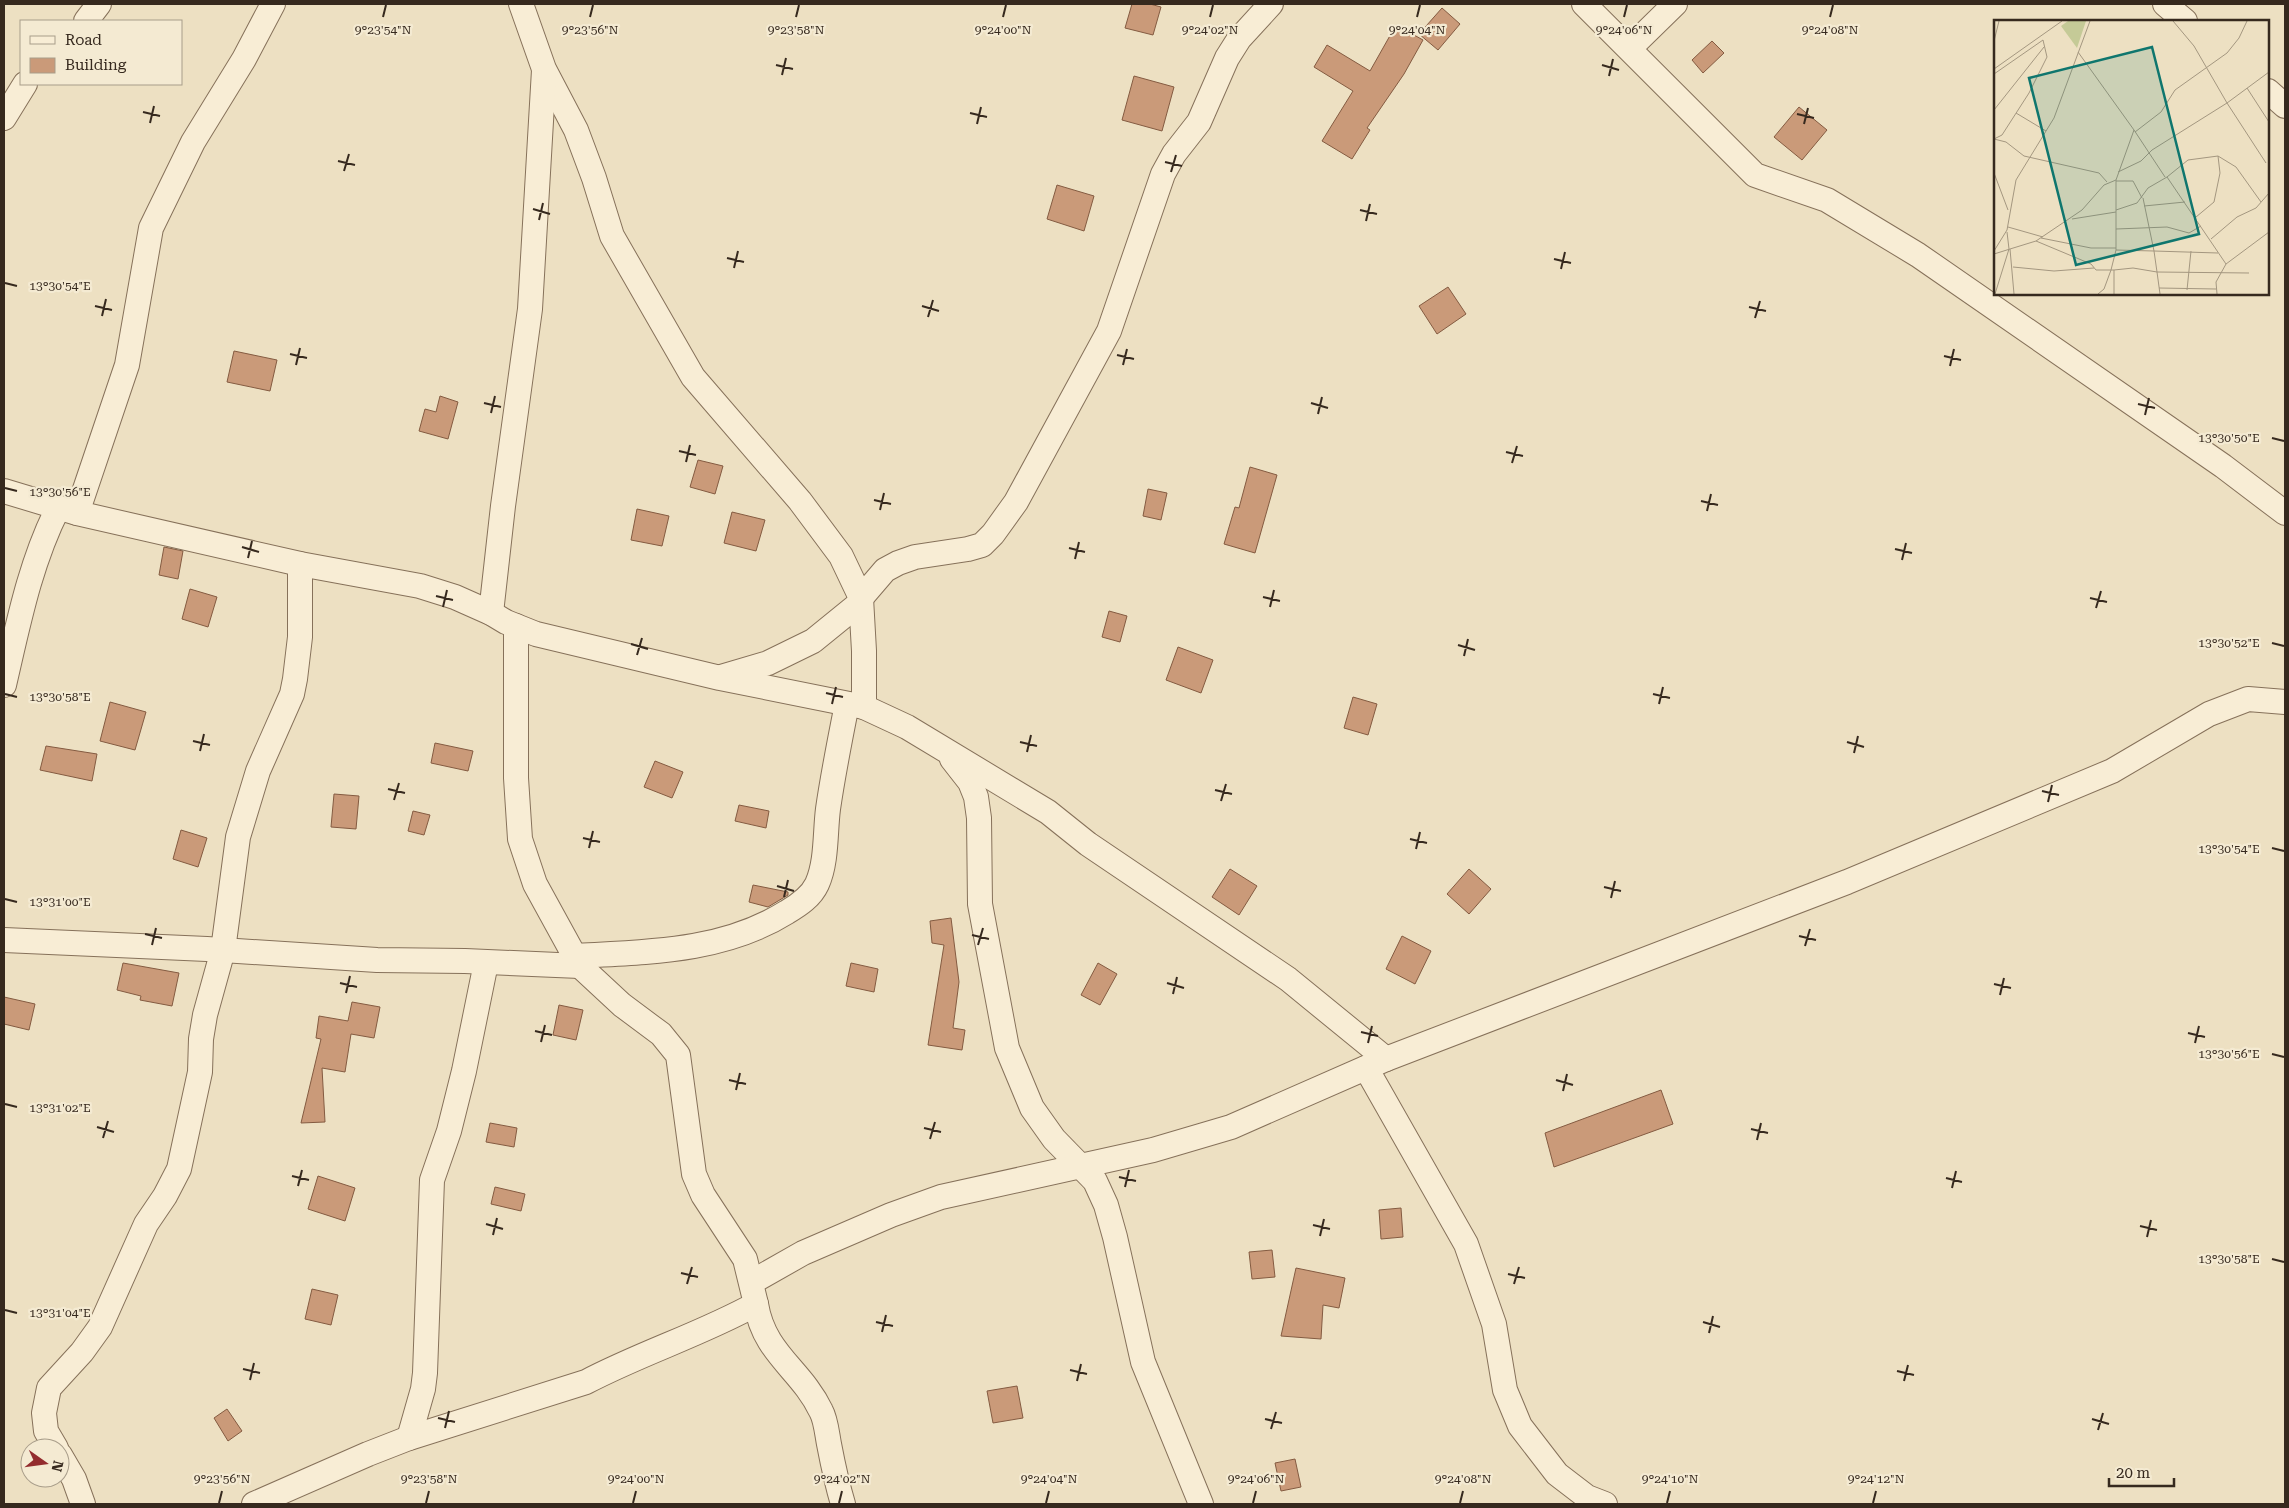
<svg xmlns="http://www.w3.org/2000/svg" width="2289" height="1508" font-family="'Roboto Serif',serif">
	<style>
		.building { fill: #ca9a79; stroke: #845b41 }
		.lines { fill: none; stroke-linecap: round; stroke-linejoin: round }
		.minor-casing { stroke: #86715a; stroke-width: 26 }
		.minor { stroke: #f8edd5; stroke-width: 24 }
		.ticks { fill: none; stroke: #36291e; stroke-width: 2 }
		.inset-road { fill: none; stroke: #a49780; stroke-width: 1 }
		.view { fill: #0f766e; fill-opacity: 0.15; stroke: #0f766e; stroke-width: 2.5 }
		.inset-edge { fill: none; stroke: #36291e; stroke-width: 2.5 }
		.ticks-label { font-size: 12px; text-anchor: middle; fill: #36291e; stroke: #f4ead2; stroke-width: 4.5; stroke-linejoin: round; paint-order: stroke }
	</style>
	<rect width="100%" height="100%" fill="#ede0c2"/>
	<g class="building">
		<path d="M1132,4H1150L1161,7L1153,35L1125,28Z"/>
		<path d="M1442,8L1460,24L1438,50L1419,34Z"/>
		<path d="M1396,25L1423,40L1404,74L1367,128L1370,130L1352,159L1322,141L1353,91L1314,67L1327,45L1370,71Z"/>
		<path d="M1712,41L1724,53L1703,73L1692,60Z"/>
		<path d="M1134,76L1174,87L1162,131L1122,120Z"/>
		<path d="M1799,107L1827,130L1802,160L1774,137Z"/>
		<path d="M1057,185L1094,196L1084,231L1047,219Z"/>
		<path d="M1448,287L1466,314L1437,334L1419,306Z"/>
		<path d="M234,351L277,360L270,391L227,382Z"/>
		<path d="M440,396L458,402L448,439L419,431L425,409L436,412Z"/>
		<path d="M698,460L723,466L715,494L690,487Z"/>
		<path d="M1250,467L1277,475L1255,553L1224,544L1235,507L1239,508Z"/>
		<path d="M1148,489L1167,493L1161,520L1143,516Z"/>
		<path d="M637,509L669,516L662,546L631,540Z"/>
		<path d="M732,512L765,520L756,551L724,543Z"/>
		<path d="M164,547L183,551L178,579L159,575Z"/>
		<path d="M190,589L217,597L208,627L182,619Z"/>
		<path d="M1109,611L1127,616L1120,642L1102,637Z"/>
		<path d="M1178,647L1213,660L1201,693L1166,680Z"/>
		<path d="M1353,697L1377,704L1368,735L1344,728Z"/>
		<path d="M110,702L146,712L135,750L100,741Z"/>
		<path d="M435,743L473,751L468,771L431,763Z"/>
		<path d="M46,746L97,754L92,781L40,770Z"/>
		<path d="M655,761L683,772L672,798L644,787Z"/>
		<path d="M334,794L359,796L356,829L331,827Z"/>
		<path d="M739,805L769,811L766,828L735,821Z"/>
		<path d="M413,811L430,815L424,835L408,831Z"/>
		<path d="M181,830L207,838L198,867L173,859Z"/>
		<path d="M1230,869L1257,886L1239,915L1212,897Z"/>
		<path d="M1469,869L1491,889L1469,914L1447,894Z"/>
		<path d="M753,885L788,892V895L768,907L749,902Z"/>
		<path d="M951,918L959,982L953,1028L965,1030L962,1050L928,1045L944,945L932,943L930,921Z"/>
		<path d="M1402,936L1431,951L1415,984L1386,969Z"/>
		<path d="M123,963L179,973L172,1006L140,1000L141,996L117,990Z"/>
		<path d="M851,963L878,969L874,992L846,986Z"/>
		<path d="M1098,963L1117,974L1100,1005L1081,995Z"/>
		<path d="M4,997L35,1004L29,1030L4,1024Z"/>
		<path d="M352,1002L380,1007L374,1038L351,1034L345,1072L322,1068L325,1122L301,1123L321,1039L316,1038L319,1016L348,1021Z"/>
		<path d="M559,1005L583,1010L576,1040L553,1035Z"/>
		<path d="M1661,1090L1673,1124L1554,1167L1545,1133Z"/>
		<path d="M490,1123L517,1128L514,1147L486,1142Z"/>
		<path d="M318,1176L355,1188L345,1221L308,1209Z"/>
		<path d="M495,1187L525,1194L521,1211L491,1204Z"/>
		<path d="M1401,1208L1403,1237L1381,1239L1379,1210Z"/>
		<path d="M1272,1250L1275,1277L1252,1279L1249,1252Z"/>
		<path d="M1296,1268L1345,1278L1339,1308L1323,1305L1321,1339L1281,1336Z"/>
		<path d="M312,1289L338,1295L331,1325L305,1319Z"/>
		<path d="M1017,1386L1023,1418L993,1423L987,1391Z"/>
		<path d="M227,1409L242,1431L228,1441L214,1418Z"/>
		<path d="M1295,1459L1301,1487L1281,1491L1275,1463Z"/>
	</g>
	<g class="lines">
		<defs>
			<g id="minor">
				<path d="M1584,4L1755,175L1827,200L1918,255L2223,466L2285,513"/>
				<path d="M2165,4L2185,21"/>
				<path d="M86,21L99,4"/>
				<path d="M1630,48L1675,4"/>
				<path d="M2268,91L2285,106"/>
				<path d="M4,118L25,84"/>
				<path d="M4,491L77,513L300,564L420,586L455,597L491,613L506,622L536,634L720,678L864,707V651L861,598L841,556L800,501L693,377L612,236L594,178L576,130L544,69L521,4"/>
				<path d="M77,513L127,365L151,228L193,142L244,59L273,4"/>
				<path d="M861,598L885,570L898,563L915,557L968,549L982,545L993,534L1016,502L1109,331L1163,174L1174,154L1199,122L1227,58L1239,39L1271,4"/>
				<path d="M491,613L503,506L530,309L544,70"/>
				<path d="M721,677L768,663L813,641L861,602"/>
				<path d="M4,685C18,625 30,563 58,508"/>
				<path d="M952,759L970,782L976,797L979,818L980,904L1007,1048L1032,1108L1054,1139L1095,1181L1106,1205L1115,1237L1143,1362L1201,1504"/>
				<path d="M4,940L207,949L377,960L465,961L580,966"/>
				<path d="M575,956C648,952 723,952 787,912C799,905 811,897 817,884C827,862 825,832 828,809C833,774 840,739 847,704"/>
				<path d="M1386,1059L1847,882L2112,771L2209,714L2248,699L2285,702"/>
				<path d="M1366,1068L1466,1244L1494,1324L1505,1390L1520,1426L1557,1474L1587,1497L1605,1504"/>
				<path d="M752,1282L803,1253L891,1215L941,1197L1153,1150L1231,1127L1386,1059L1288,979L1088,844L1048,812L907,727L864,707"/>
				<path d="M756,1304C764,1354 801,1369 821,1411C826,1420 827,1434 829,1444C833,1465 837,1484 843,1504"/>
				<path d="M409,1438L423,1389L425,1373L432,1180L449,1131L464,1071L486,963"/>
				<path d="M56,1448L46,1431L44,1413L49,1388L82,1352L100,1327L146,1224L165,1196L179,1169L200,1072L201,1039L205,1015L223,950L238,837L258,771L292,694L295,679L300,637V564"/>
				<path d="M60,1455L74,1479L83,1504"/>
				<path d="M254,1504L368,1454L409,1438L586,1382C641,1353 702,1334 756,1304L745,1259L703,1195L694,1174L678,1055L661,1034L622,1005L580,966L535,884L520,839L516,778V626"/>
			</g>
		</defs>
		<use href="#minor" class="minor-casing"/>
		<use href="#minor" class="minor"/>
	</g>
	<path class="ticks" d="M383,17L386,5M590,17L593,5M796,17L799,5M1003,17L1006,5M1210,17L1213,5M1417,17L1420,5M1624,17L1627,5M1830,17L1833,5M776,65L793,69M1602,65L1619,70M782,75L786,58M1609,76L1613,59M143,112L160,116M970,113L987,117M1797,114L1814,118M150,123L154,106M977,124L981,107M1804,124L1808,108M338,161L355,165M1165,162L1182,166M344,171L349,154M1171,172L1176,155M533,209L550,214M1360,210L1377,214M539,220L543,203M1366,221L1370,204M727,258L744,262M1554,259L1571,263M734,268L738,251M1561,269L1565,252M5,283L17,286M95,306L112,310M922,306L939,311M1749,307L1766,311M102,316L106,299M928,317L933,300M1755,318L1760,301M290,354L307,358M1117,355L1134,359M1944,356L1961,360M296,365L300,348M1123,365L1127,349M1950,366L1954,349M484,403L501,407M1311,403L1328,408M2138,404L2155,408M491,413L495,396M1318,414L1322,397M2145,415L2149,398M2272,438L2284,441M679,451L696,455M1506,452L1523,456M686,462L690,445M1512,463L1517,446M5,488L17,491M874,500L891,504M1701,501L1718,505M880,510L884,493M1707,511L1711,494M242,547L259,552M1069,548L1085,552M1895,549L1912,553M248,558L252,541M1075,559L1079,542M1902,560L1906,543M436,596L453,600M1263,597L1280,601M2090,598L2107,602M443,607L447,590M1270,607L1274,590M2096,608L2101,591M2272,643L2284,646M631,644L648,649M1458,645L1475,650M637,655L642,638M1464,656L1468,639M826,693L843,697M5,694L17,697M1653,694L1670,698M832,704L836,687M1659,704L1663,687M193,741L210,745M1020,742L1037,746M1847,742L1864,747M200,751L204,734M1027,752L1031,735M1854,753L1858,736M388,789L405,793M1215,790L1232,794M2042,791L2059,795M394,800L399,783M1221,801L1226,784M2048,802L2052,785M583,838L600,842M1410,839L1427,843M589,848L593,831M2272,848L2284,851M1416,849L1420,832M777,886L794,891M1604,887L1621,891M784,897L788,880M1611,898L1615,881M5,899L17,902M145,934L162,938M972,935L989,939M1799,936L1816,940M152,945L156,928M978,945L983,928M1805,946L1810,929M340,983L357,987M1167,983L1184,988M1994,984L2011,988M346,993L350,976M1173,994L1177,977M2000,995L2004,978M535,1031L552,1035M1361,1032L1378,1036M2188,1033L2205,1037M541,1042L545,1025M1368,1043L1372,1026M2195,1043L2199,1026M2272,1054L2284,1057M729,1080L746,1084M1556,1080L1573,1085M736,1090L740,1073M1563,1091L1567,1074M5,1104L17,1107M97,1127L114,1132M924,1128L941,1132M1751,1129L1768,1133M103,1138L108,1121M930,1139L935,1122M1757,1140L1761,1123M292,1176L309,1180M1119,1177L1136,1181M1946,1178L1962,1182M298,1186L302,1170M1125,1187L1129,1170M1952,1188L1956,1171M486,1224L503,1229M1313,1225L1330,1229M2140,1226L2157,1230M493,1235L497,1218M1320,1236L1324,1219M2147,1237L2151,1220M2272,1259L2284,1262M681,1273L698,1277M1508,1274L1525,1278M687,1284L692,1267M1514,1284L1519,1267M5,1310L17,1313M876,1322L893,1326M1703,1322L1720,1327M882,1332L886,1315M1709,1333L1713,1316M243,1369L260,1373M1070,1370L1087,1374M1897,1371L1914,1375M250,1380L254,1363M1077,1381L1081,1364M1904,1381L1908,1365M438,1418L455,1422M1265,1419L1282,1423M2092,1419L2109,1424M445,1428L449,1411M1271,1429L1276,1412M2098,1430L2103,1413M219,1503L222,1491M426,1503L429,1491M633,1503L636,1491M839,1503L842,1491M1046,1503L1049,1491M1253,1503L1256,1491M1460,1503L1463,1491M1667,1503L1670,1491M1873,1503L1876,1491"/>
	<g transform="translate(1994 20)">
		<rect width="275" height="275" fill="#ede0c2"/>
		<path d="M74,1H92L83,28L67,6Z" fill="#c5ca97"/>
		<path class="inset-road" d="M179,1L200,26L233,83L275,52M0,21L5,1M84,32L140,110M0,49L68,1M0,54L49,20L53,37L35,73L8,115L0,119M253,68L275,102M0,90L50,27M22,93L52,111M141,112L167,92L181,70L233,33L245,18L253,1M0,119L12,122L30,136L105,153L113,162M224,136L242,147L267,182M124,152L147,141L158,130L233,83L272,143M0,153L14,190M173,157L194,140L224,136M122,160L140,110L171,157M122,161H139L148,178M149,178L160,231L224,233M150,186L191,182M122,190L143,183L154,168L173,157L232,244L222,262L223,274M202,197L220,182L226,153L224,136M78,199L122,192M14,207L49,217M122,209L173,207L195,213L207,206M47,218L97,228H122M217,219L243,197L262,188L275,173M42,221L88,190L110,165L122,160V230L117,250M16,229L42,221L97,244L102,250H120V274M122,230L160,231L163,252L255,253M0,231L13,210L22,160L60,98L96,1M0,234L16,229L20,274M232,244L275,212M19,247L60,251L100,248M120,250L139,248L163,252L166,274M165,268L222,269M193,270L197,231M1,274L15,229L13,212M104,274L110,269L117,250"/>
		<path class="view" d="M158,27L205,214L82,245L35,58Z"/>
		<rect width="275" height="275" class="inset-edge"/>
	</g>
	<g class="ticks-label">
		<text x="1830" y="34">9°24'08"N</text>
		<text x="383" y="34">9°23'54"N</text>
		<text x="590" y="34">9°23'56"N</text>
		<text x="796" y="34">9°23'58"N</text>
		<text x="1003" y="34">9°24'00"N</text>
		<text x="1210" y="34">9°24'02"N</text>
		<text x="1417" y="34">9°24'04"N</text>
		<text x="1624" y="34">9°24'06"N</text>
		<text x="60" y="290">13°30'54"E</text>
		<text x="2229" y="442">13°30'50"E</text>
		<text x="60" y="496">13°30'56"E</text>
		<text x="2229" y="647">13°30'52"E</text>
		<text x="60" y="701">13°30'58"E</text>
		<text x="2229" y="853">13°30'54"E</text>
		<text x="60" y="906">13°31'00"E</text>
		<text x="2229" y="1058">13°30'56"E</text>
		<text x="60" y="1112">13°31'02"E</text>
		<text x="2229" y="1263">13°30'58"E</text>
		<text x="60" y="1317">13°31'04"E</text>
		<text x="222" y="1483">9°23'56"N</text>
		<text x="429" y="1483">9°23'58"N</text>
		<text x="636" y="1483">9°24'00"N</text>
		<text x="842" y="1483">9°24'02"N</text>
		<text x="1049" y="1483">9°24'04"N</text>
		<text x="1256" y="1483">9°24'06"N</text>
		<text x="1463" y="1483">9°24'08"N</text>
		<text x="1670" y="1483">9°24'10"N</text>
		<text x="1876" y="1483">9°24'12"N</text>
	</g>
	<rect width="2289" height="1508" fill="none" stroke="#36291e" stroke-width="10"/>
	<rect x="20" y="20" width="162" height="65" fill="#f4ead2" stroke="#a89d8a"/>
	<rect x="30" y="36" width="25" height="8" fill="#f8edd5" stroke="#a89d8a"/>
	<text x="65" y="45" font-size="15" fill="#36291e">Road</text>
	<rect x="30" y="58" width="25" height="15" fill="#ca9a79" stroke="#a89d8a"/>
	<text x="65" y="70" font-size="15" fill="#36291e">Building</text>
	<g transform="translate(45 1463) rotate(104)"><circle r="24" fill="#f4ead2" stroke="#a89d8a"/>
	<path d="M0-4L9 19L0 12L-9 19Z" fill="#932c2e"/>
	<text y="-8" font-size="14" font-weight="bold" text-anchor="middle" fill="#36291e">N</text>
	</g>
	<path d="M2109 1478v8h65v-8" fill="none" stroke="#36291e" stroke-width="2.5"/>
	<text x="2116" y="1478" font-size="15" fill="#36291e" stroke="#f4ead2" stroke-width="4" paint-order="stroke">20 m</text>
</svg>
